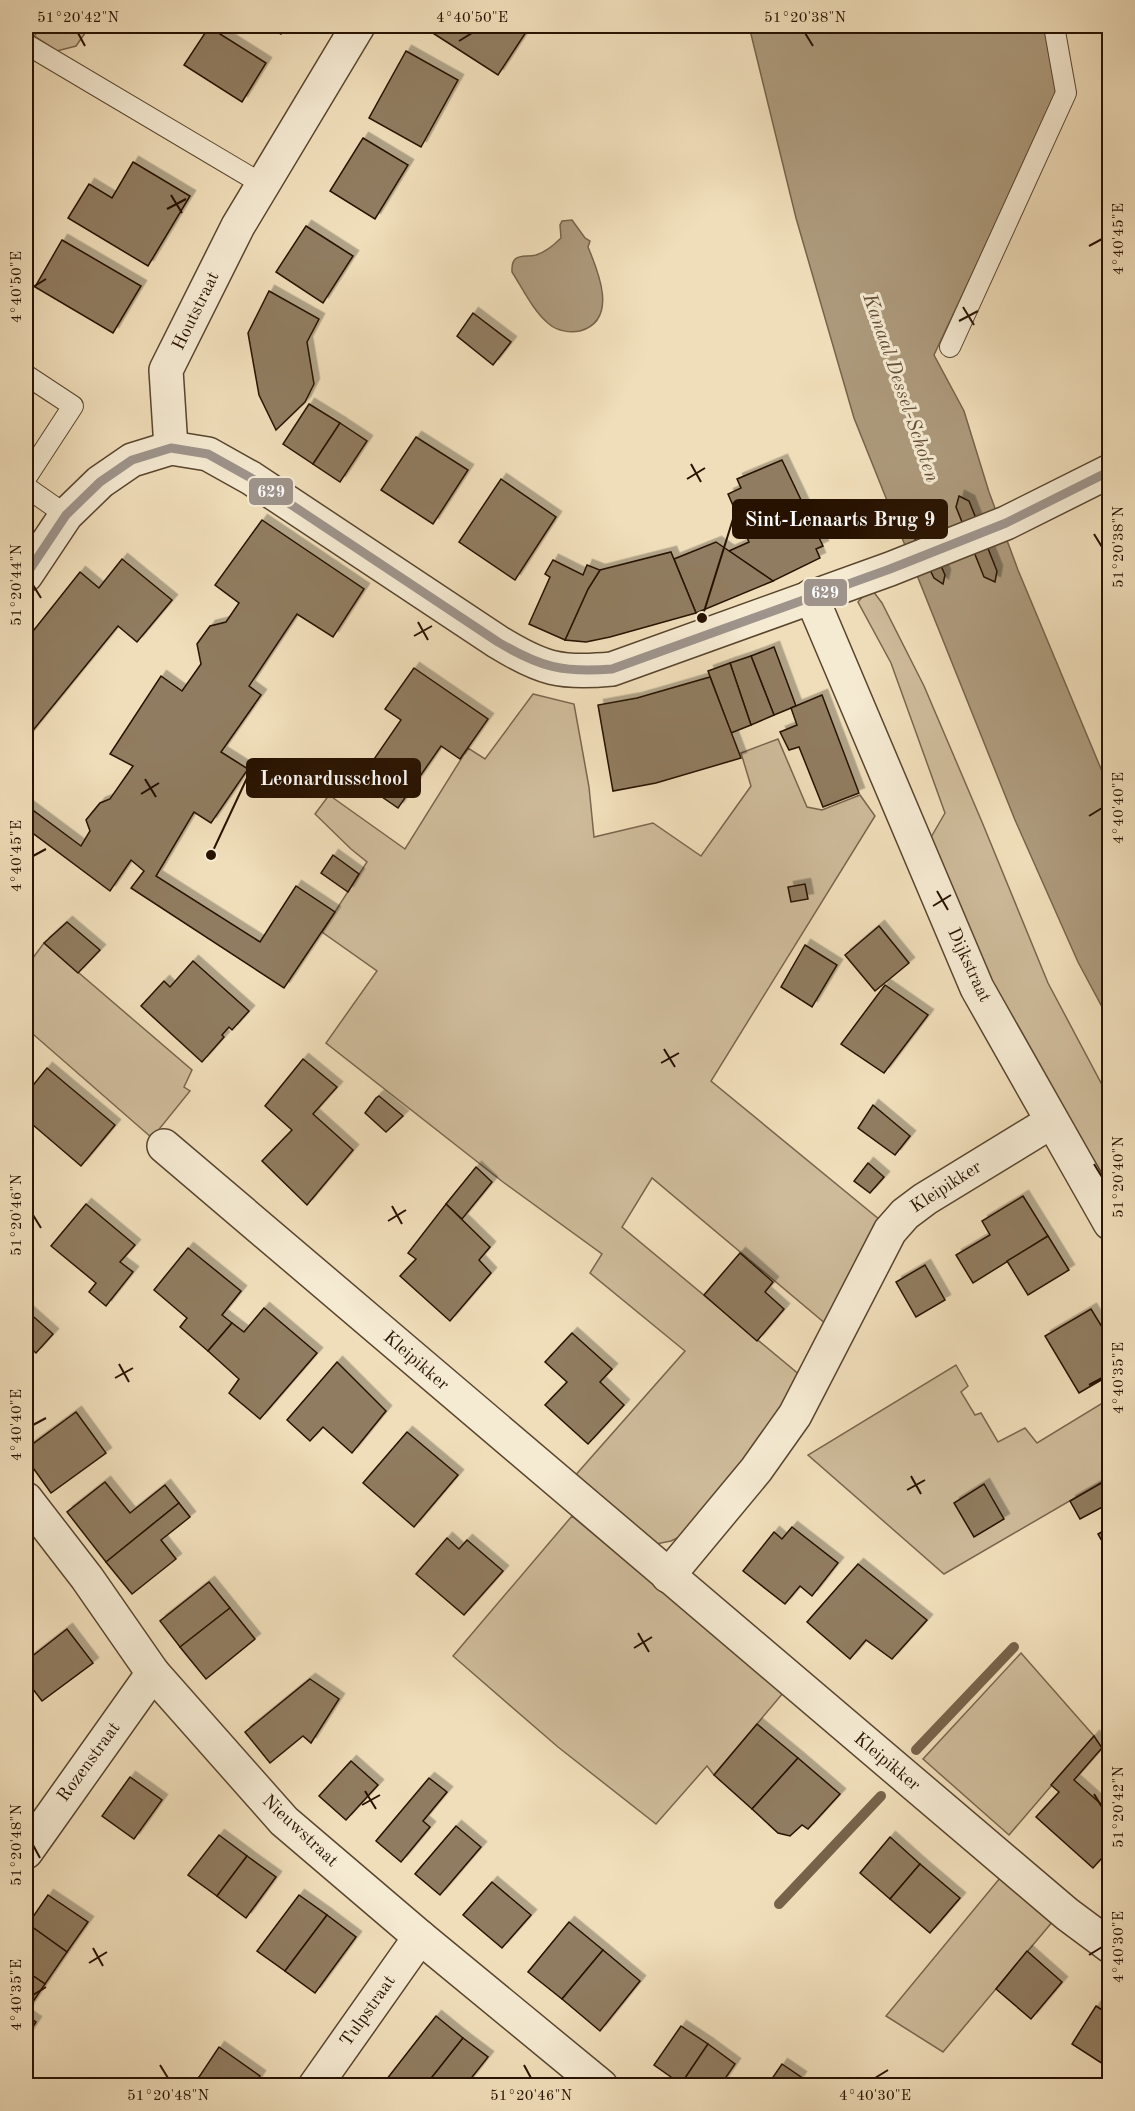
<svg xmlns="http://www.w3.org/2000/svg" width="1135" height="2111" font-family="'Old Standard TT',serif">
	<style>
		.green { fill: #cebb9a; stroke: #7a664d; stroke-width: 1.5 }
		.water { fill: #ac997b; stroke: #77634a; stroke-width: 1.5 }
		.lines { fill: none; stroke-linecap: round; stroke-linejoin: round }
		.stream { stroke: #77634a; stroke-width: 10 }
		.building { fill: #907c61; stroke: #271200; stroke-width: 1.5; filter: url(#shadow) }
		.service-casing { stroke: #59452e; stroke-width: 22 }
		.minor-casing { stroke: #59452e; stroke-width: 36 }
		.tertiary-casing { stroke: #59452e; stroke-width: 36 }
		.service { stroke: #f5ead2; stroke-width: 20 }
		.minor { stroke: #f5ead2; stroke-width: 33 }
		.tertiary { stroke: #f5ead2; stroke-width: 33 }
		.bus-1-casing { stroke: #f5ead2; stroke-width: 14 }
		.bus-1 { stroke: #9e948c; stroke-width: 9 }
		.ticks { fill: none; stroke: #271200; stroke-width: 2 }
		.labels { text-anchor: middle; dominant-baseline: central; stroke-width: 6; stroke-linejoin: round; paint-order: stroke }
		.street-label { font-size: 18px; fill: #271200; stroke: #f5ead2 }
		.water-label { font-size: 20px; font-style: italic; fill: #634f37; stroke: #f5ead2 }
		.leader { fill: none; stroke: #271200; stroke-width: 2 }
		.callout-dot { fill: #271200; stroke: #f5ead2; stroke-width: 2 }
		.callout { fill: #271200; stroke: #271200; stroke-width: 2 }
		.callout-label { font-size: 20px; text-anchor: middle; font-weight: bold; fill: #fff }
		.line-badge { stroke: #f5ead2; stroke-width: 2 }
		.badge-label { font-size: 16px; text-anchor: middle; font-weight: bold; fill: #fff }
		.neatline { fill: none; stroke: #271200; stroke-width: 2 }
		.ticks-label { font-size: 15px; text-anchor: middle; fill: #271200 }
	</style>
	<defs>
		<filter id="shadow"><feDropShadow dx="5.5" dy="-5.5" stdDeviation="0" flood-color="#0004"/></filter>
	</defs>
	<rect width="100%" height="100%" fill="#f0deba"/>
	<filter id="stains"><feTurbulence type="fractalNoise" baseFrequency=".00333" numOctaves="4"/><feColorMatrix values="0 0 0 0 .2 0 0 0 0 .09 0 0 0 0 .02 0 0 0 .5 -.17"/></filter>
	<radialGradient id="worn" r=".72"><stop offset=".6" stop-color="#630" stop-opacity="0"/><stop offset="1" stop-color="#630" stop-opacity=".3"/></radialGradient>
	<g class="green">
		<path d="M43,26H90L76,46L57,51L34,36Z"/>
		<path d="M873,591L882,603L924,686L982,822L1048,983L1109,1098V1186L992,985L930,839L945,813L891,663L858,602L865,594Z"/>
		<path d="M533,694L574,704L589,787L594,837L653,823L701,856L751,786L741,753L778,739L807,807L822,810L860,795L875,816L711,1081L880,1220L826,1324L652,1178L622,1227L801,1376L787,1407L681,1536L671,1541L656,1544L573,1478L685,1351L590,1273L602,1254L503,1182L326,1043L377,971L322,932L367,862L351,849L315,814L329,795L405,849L468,748L485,759Z"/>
		<path d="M44,943L192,1070L184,1087L190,1091L152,1138L26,1028V967Z"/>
		<path d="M956,1365L968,1386L961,1392L975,1415L981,1413L998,1442L1025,1428L1037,1443L1109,1399V1478L944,1574L808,1455Z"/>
		<path d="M572,1516L783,1693L714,1775L707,1766L656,1824L558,1747L453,1656Z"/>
		<path d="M1021,1653L1094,1736L1009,1835L923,1759Z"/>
		<path d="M1000,1878L1053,1921L943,2052L886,2016Z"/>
	</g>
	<g class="water">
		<path d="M749,26H1045L1057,93L934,355L964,411L989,492L1018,570L1109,788V1020L1078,962L1015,820L854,418L796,218Z"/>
		<path d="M572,220L585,238L590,241L588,247C598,271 619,320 580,331C570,333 557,331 549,324C533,311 523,289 512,272C511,252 523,258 536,255C546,252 554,245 561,238L560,225L562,221Z"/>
	</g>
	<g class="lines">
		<g class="stream">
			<path d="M916,1750L1014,1647"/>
			<path d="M779,1904L881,1796"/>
		</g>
	</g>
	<g class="building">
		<path d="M265,26H286L281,34Z"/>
		<path d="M427,26H530L498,75L425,28Z"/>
		<path d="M209,27L266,63L242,102L184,65Z"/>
		<path d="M406,51L458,80L421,147L369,118Z"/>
		<path d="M363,138L408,165L375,219L330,191Z"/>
		<path d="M133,162L190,196L148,266L68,218L89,184L112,198Z"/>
		<path d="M306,226L353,256L323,303L276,272Z"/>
		<path d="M62,240L141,286L113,333L35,287Z"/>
		<path d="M269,291L319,319L307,342L314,384L305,402L276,430L259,395L248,333Z"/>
		<path d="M473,313L511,342L493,365L457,336Z"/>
		<path d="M309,404L340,423L313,464L283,444Z"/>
		<path d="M340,423L367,441L340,482L313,464Z"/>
		<path d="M416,437L468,470L433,524L381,490Z"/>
		<path d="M782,460L823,546L816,549L820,558L773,581L729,551L749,542L728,494L741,488L737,479Z"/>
		<path d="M501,479L556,517L515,580L459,542Z"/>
		<path d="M959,496L969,501L997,571L995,582L984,577L956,507Z"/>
		<path d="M262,520L364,589L333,637L297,614L249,686L261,695L221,752L248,769L211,823L194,812L156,876L260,942L296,886L335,912L284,988L131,888L144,871L131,860L110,891L26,828V805L81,846L90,831L86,820L100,803L110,799L133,766L110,754L161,676L182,691L201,664L197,644L210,626L226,622L239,603L215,585Z"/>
		<path d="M916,524L924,527L945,575L943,584L934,578L912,533Z"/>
		<path d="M716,542L773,581L696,613L674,559Z"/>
		<path d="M671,552L696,613L610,637L586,642L565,640L588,589L600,570Z"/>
		<path d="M122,559L172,600L137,642L118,626L26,739V640L80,572L99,588Z"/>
		<path d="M553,560L583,575L587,565L600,570L588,589L565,640L529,624L550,577L545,574Z"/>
		<path d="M774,647L796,706L774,715L751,656Z"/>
		<path d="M751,656L774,715L751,725L730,663Z"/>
		<path d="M730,663L751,725L731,733L708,671Z"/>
		<path d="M414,668L488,719L460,759L441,746L398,808L359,781L401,720L385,709Z"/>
		<path d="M710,677L741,758L656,783L613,791L598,705L637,698Z"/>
		<path d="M822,695L859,793L823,807L799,747L789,750L780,732L797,725L791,708Z"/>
		<path d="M333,855L359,874L348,892L321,873Z"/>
		<path d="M805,884L808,899L791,902L788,887Z"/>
		<path d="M67,922L100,950L78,973L44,943Z"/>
		<path d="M879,926L909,963L875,991L845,955Z"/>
		<path d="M805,945L837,965L812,1007L781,987Z"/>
		<path d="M193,961L249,1011L232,1030L229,1027L222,1035L224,1037L202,1062L141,1006L164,981L170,987Z"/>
		<path d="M885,985L928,1015L884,1073L841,1044Z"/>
		<path d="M303,1059L337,1087L313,1114L353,1150L307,1205L262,1161L292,1130L265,1106Z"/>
		<path d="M47,1068L115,1125L81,1166L26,1119V1094Z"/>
		<path d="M379,1096L403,1116L386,1132L365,1113L376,1098Z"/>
		<path d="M873,1105L910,1136L895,1155L858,1128Z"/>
		<path d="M868,1163L884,1177L870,1193L854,1181Z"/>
		<path d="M476,1167L492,1182L462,1219L446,1204Z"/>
		<path d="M1023,1196L1048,1236L973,1283L956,1255L990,1235L982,1221Z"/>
		<path d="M86,1204L135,1245L120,1262L133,1272L106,1306L89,1292L96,1283L51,1246Z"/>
		<path d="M446,1204L490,1247L479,1260L491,1273L450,1321L400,1276L416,1259L408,1253Z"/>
		<path d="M1048,1236L1069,1270L1028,1295L1007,1261Z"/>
		<path d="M188,1248L241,1291L222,1315L232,1323L208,1351L180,1327L187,1318L154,1290Z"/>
		<path d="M740,1253L773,1282L765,1292L784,1309L757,1341L704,1295Z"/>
		<path d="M925,1265L945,1300L916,1317L896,1282Z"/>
		<path d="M264,1308L317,1353L260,1419L229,1393L239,1379L208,1351L232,1323L244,1332Z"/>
		<path d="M1091,1309L1110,1340V1375L1079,1393L1045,1336Z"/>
		<path d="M26,1310L53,1334L36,1353L26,1344Z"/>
		<path d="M572,1333L612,1369L600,1382L624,1405L588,1444L545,1405L567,1382L545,1362Z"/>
		<path d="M337,1362L386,1411L352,1453L323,1427L310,1441L287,1420Z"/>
		<path d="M76,1412L106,1453L51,1493L26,1458V1449Z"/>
		<path d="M407,1432L458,1475L414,1527L363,1483Z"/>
		<path d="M1110,1478V1503L1080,1519L1070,1501Z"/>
		<path d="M105,1482L130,1513L165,1485L179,1503L106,1562L67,1512Z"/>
		<path d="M984,1484L1004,1519L974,1537L954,1503Z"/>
		<path d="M179,1503L190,1517L161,1540L176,1559L132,1594L106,1562Z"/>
		<path d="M792,1527L838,1563L812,1596L800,1586L785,1604L743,1571L774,1532L782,1539Z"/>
		<path d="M1110,1527V1555L1098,1534Z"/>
		<path d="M447,1538L459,1549L467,1540L503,1571L464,1615L416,1574Z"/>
		<path d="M858,1564L927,1620L892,1659L866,1640L850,1659L807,1622Z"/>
		<path d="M209,1582L230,1608L180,1647L160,1621Z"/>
		<path d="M230,1608L255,1639L206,1679L180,1647Z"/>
		<path d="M67,1629L93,1663L42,1701L26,1680V1661Z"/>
		<path d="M310,1679L339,1699L311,1743L303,1736L270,1763L245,1732Z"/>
		<path d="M757,1724L798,1758L752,1809L714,1775Z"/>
		<path d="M1094,1736L1102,1748L1074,1780L1110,1812V1849L1093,1868L1036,1817L1059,1792L1051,1785Z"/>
		<path d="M798,1758L840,1794L808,1829L802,1825L790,1836L778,1833L752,1809Z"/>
		<path d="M351,1761L378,1785L346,1820L319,1796Z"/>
		<path d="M130,1777L162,1800L134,1839L102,1816Z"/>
		<path d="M429,1778L447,1792L423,1821L430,1827L401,1862L376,1841Z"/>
		<path d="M456,1826L481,1847L440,1895L415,1874Z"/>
		<path d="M219,1835L247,1856L217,1896L188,1875Z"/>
		<path d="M890,1837L920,1864L890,1899L860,1873Z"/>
		<path d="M247,1856L276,1877L246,1918L217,1896Z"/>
		<path d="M920,1864L960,1898L930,1933L890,1899Z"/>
		<path d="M492,1882L531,1915L502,1948L463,1915Z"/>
		<path d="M48,1895L88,1922L67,1952L28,1924Z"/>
		<path d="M299,1895L327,1915L285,1971L257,1951Z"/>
		<path d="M327,1915L356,1937L315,1993L285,1971Z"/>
		<path d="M569,1922L603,1950L562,1999L528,1972Z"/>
		<path d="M28,1924L67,1952L45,1984L26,1971V1927Z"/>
		<path d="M603,1950L640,1981L600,2031L562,1999Z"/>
		<path d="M1027,1951L1062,1982L1031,2019L996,1989Z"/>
		<path d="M26,1971L45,1984L26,2012Z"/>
		<path d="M1096,2006L1110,2015V2060L1106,2066L1072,2044Z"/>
		<path d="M26,2015L36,2022L26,2038Z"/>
		<path d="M436,2016L463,2038L425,2086H385L383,2084Z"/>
		<path d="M681,2026L708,2044L681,2084L654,2065Z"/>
		<path d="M463,2038L488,2057L465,2086H425Z"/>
		<path d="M708,2044L735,2064L720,2086H683L681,2084Z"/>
		<path d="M219,2047L260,2076L254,2086H211L199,2077Z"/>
		<path d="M782,2064L801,2077L795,2086H767Z"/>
		<path d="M199,2077L211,2086H192Z"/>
	</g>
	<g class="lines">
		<defs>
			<g id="service">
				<path d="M26,44L262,184"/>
				<path d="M950,347L1066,93L1054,26"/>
				<path d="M26,375L73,406L26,478"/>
				<path d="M26,487L66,515"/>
			</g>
			<g id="minor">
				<path d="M171,448L166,370L238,226L358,26"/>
				<path d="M811,596L977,988L1110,1223"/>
				<path d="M164,1146L1067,1914L1110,1946"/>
				<path d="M26,1499L87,1578L153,1673L284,1821L420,1937L601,2086"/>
				<path d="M668,1576L756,1470L795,1415L890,1231L905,1214L925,1199L1051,1122"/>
				<path d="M26,1852L153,1673"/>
				<path d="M315,2086L420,1937"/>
			</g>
			<path id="tertiary" d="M26,575L66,515L100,482L132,460L171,448L208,454L251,478L498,642C542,669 560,674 612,669L890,569L1006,523L1110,471"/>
		</defs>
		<use href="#service" class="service-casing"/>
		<use href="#minor" class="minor-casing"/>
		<use href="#tertiary" class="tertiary-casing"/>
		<use href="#service" class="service"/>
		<use href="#minor" class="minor"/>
		<use href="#tertiary" class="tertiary"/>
		<defs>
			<path id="bus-1" d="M26,575L66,515L100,482L132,460L171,448L208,454L251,478L498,642C540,667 563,673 612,669L890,569L1006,523L1110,471"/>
		</defs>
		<use href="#bus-1" class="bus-1-casing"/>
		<use href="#bus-1" class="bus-1"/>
	</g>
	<path class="ticks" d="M78,33L85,46M805,33L813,46M459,41L472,33M171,195L182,213M167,209L186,199M1089,246L1102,239M33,287L46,279M963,307L974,325M959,321L978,311M691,464L701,482M687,479L705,468M1094,534L1102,547M33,585L41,598M418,622L428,640M414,636L432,626M145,779L156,797M141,794L159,783M1089,816L1102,808M33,856L46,849M937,891L948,910M933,906L951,895M664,1049L675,1067M661,1063L679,1053M1094,1164L1102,1177M392,1206L402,1224M33,1215L41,1228M388,1221L406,1210M119,1364L129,1382M115,1378L133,1368M1089,1385L1102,1378M33,1425L46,1418M911,1476L921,1494M907,1490L925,1480M638,1633L649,1652M634,1648L652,1637M365,1791L376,1809M1094,1794L1102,1807M362,1805L380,1795M33,1845L40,1858M93,1948L103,1966M1089,1955L1102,1947M89,1963L107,1952M33,1995L46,1987M160,2065L168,2078M524,2065L531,2078M875,2078L888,2070"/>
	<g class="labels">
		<g class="street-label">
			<text transform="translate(196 311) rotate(-64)">Houtstraat</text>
			<text transform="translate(969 965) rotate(65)">Dijkstraat</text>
			<text transform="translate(946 1187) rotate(-33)">Kleipikker</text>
			<text transform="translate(416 1361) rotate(41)">Kleipikker</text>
			<text transform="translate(89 1762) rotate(-54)">Rozenstraat</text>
			<text transform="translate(887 1762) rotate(40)">Kleipikker</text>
			<text transform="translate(300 1831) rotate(43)">Nieuwstraat</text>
			<text transform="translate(368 2011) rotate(-55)">Tulpstraat</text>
		</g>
		<g class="water-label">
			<text transform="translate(900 388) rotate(71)">Kanaal Dessel-Schoten</text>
		</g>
	</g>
	<path class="leader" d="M702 618L733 519M211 855L247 778"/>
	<g class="callout-dot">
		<circle cx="702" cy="618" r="6"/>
		<circle cx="211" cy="855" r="6"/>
	</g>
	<g class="callout">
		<rect x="733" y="500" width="214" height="38" rx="6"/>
		<rect x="247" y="759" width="173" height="38" rx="6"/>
	</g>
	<g class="callout-label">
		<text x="840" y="526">Sint-Lenaarts Brug 9</text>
		<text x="334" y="785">Leonardusschool</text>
	</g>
	<g class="line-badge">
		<rect x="248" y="477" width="46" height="29" rx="6" fill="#9e948c"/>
		<rect x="803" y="578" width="45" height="29" rx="6" fill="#9e948c"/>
	</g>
	<g class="badge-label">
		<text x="271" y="497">629</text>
		<text x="825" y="598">629</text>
	</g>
	<rect width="1135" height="2111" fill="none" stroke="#f0deba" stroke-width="66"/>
	<rect x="33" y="33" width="1069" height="2045" class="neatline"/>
	<g class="ticks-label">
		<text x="78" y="22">51°20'42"N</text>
		<text x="472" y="22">4°40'50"E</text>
		<text x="805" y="22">51°20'38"N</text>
		<text transform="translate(1118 239) rotate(-90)" y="5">4°40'45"E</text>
		<text transform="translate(16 287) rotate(-90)" y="5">4°40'50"E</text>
		<text transform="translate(1118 547) rotate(-90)" y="5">51°20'38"N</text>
		<text transform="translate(16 585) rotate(-90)" y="5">51°20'44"N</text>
		<text transform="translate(1118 808) rotate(-90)" y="5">4°40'40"E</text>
		<text transform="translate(16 856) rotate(-90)" y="5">4°40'45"E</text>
		<text transform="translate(1118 1177) rotate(-90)" y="5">51°20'40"N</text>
		<text transform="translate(16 1215) rotate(-90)" y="5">51°20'46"N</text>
		<text transform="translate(1118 1378) rotate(-90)" y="5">4°40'35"E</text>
		<text transform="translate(16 1425) rotate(-90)" y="5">4°40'40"E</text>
		<text transform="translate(1118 1807) rotate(-90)" y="5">51°20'42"N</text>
		<text transform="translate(16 1845) rotate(-90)" y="5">51°20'48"N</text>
		<text transform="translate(1118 1947) rotate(-90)" y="5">4°40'30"E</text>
		<text transform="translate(16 1995) rotate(-90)" y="5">4°40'35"E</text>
		<text x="168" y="2100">51°20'48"N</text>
		<text x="531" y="2100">51°20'46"N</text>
		<text x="875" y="2100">4°40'30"E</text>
	</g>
	<rect width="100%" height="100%" filter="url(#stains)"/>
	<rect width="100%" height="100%" fill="url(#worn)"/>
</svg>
